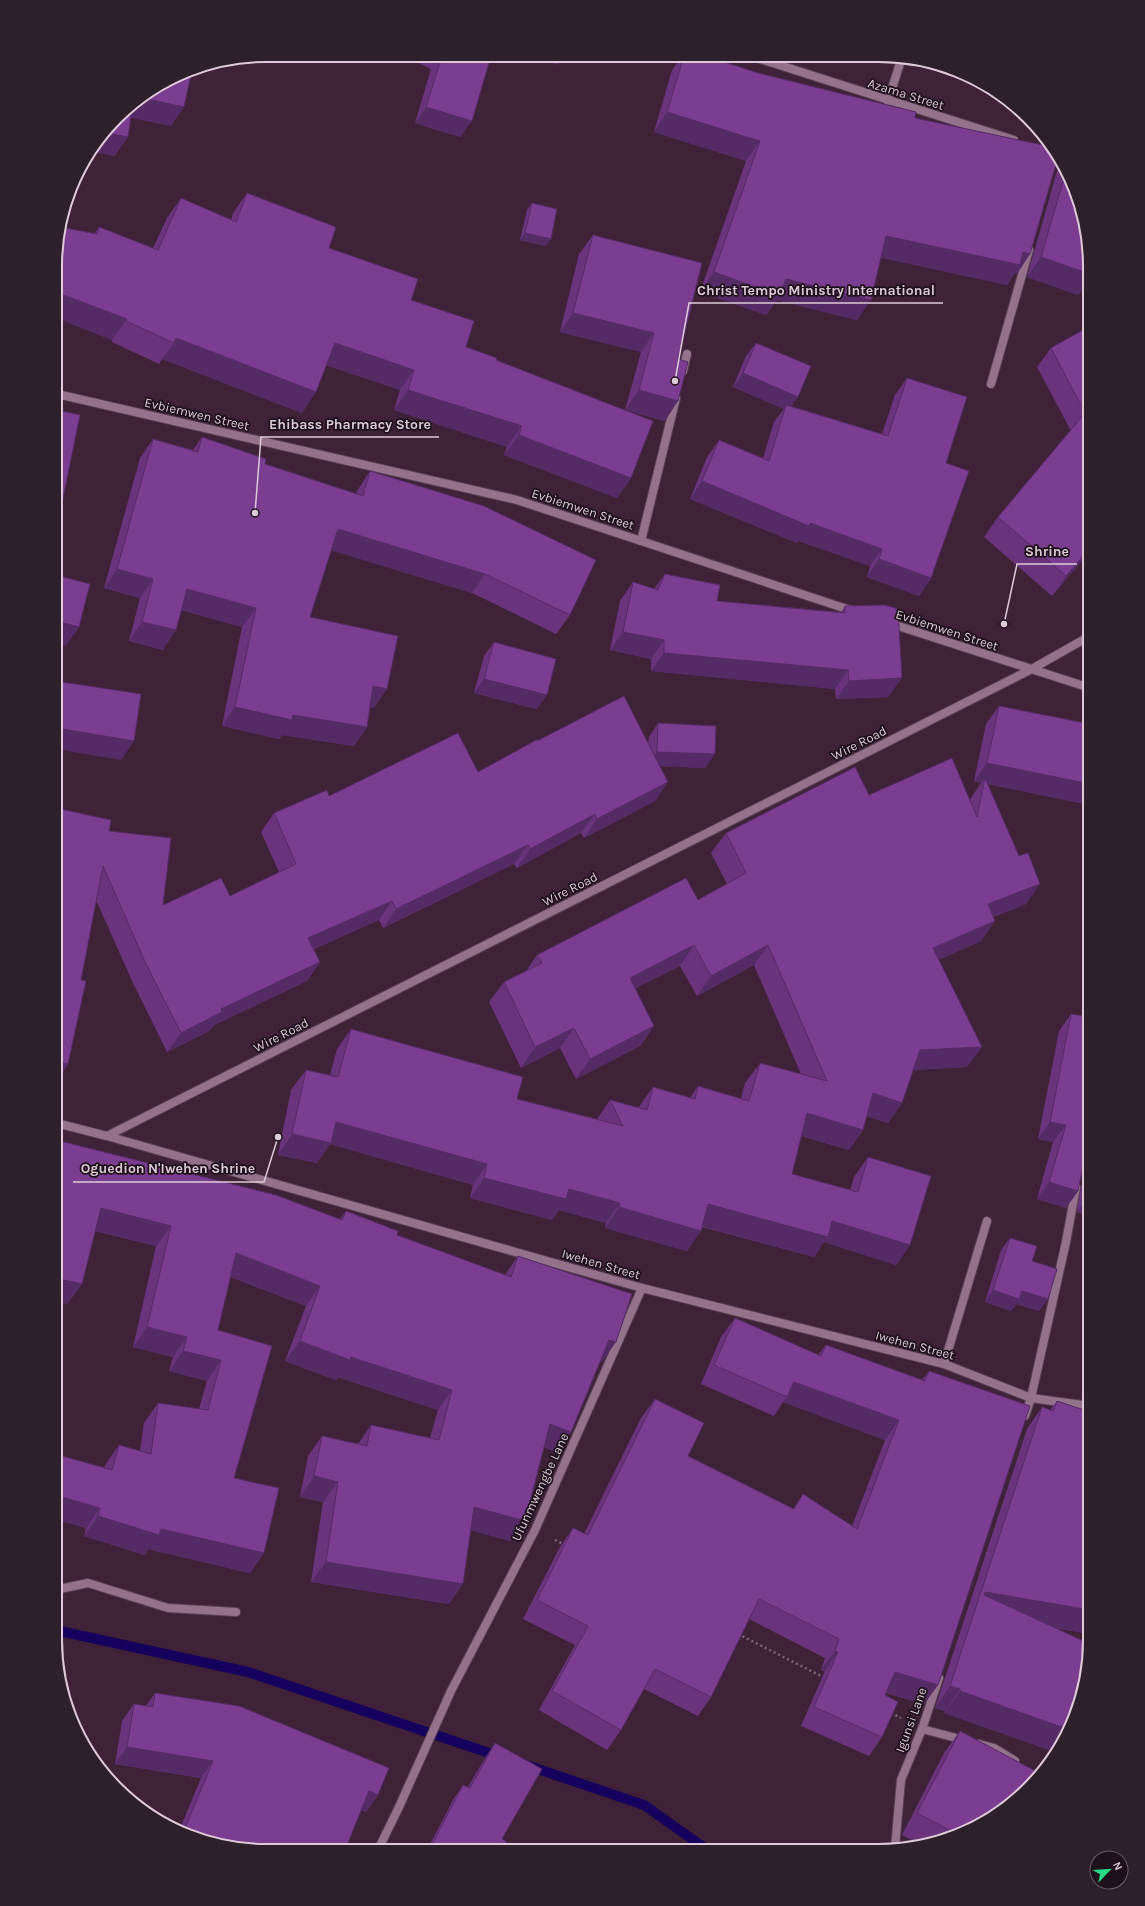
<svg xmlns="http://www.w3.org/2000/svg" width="1145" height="1906" font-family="Karla,sans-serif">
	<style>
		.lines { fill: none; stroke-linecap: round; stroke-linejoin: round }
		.stream { stroke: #15015d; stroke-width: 10 }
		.service-casing { stroke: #594053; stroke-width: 10 }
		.minor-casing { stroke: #594053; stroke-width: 10 }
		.path { stroke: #806678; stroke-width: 2.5; stroke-dasharray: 2 3; stroke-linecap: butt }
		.service { stroke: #95728c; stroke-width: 8 }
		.minor { stroke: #95728c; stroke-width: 8 }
		.wall { fill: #69347c }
		.shaded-wall { fill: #552b65 }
		.building { fill: #7a3d90; stroke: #552b65 }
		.labels { text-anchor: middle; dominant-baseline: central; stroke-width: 3.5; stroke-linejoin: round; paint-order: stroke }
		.street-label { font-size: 13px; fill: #decad8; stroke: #1e111b }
		.rim { fill: none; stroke: #decad8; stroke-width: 2 }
		.leader { fill: none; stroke: #decad8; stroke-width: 1.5 }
		.callout-dot { fill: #decad8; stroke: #1e111b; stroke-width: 1.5 }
		.callout-label { font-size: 14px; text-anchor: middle; font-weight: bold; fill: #decad8; stroke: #1e111b; stroke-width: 3.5; stroke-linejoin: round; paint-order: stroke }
	</style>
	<rect width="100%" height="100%" fill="#402238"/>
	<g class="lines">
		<g class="stream">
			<path d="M55,1630L248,1672L501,1757"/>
			<path d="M529,1766L644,1805L709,1851"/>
		</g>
		<defs>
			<path id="service" d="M944,1364L987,1221"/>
			<g id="minor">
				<path d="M751,56L1014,140"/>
				<path d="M888,101L902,57"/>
				<path d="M683,371L687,354"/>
				<path d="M991,384L1029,250"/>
				<path d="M57,394L517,500L853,611"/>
				<path d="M641,541L676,398"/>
				<path d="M889,623L1090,688"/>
				<path d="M56,1123L107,1136L1030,670L1090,636"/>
				<path d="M107,1136L642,1288L944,1364L1031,1398L1090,1406"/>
				<path d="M1025,1416L1031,1398L1066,1242L1076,1187"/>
				<path d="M55,1590L88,1583L168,1608L236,1612"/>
				<path d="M922,1729L964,1740"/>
				<path d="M979,1744L994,1748L1015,1761"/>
				<path d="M895,1848L901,1780L922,1729L939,1678"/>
				<path d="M378,1850L399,1807L451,1691L535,1530L642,1288"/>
			</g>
		</defs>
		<use href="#service" class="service-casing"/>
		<use href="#minor" class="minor-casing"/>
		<g class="path">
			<path d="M555,1540L565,1545"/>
			<path d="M738,1634L825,1678"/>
			<path d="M891,1713L901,1718"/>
		</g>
		<use href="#service" class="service"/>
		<use href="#minor" class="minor"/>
	</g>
	<g class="wall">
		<path d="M402,55L491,56L460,137L415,123L431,69Z"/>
		<path d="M682,56H706L758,73L915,118L1017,274L1015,273L1007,285L881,257L857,320L777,300L766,315L700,292L746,161L654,132L672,70Z"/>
		<path d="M1062,164L1074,186L1090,266V279L1078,295L1027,277L1057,171Z"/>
		<path d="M247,193L329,248L411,300L466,347L496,360L631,478L617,498L504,455L507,447L394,410L400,390L326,365L302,413L162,359L159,364L112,342V340L57,318V239L94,234L99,227L153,248L167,218L181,198L231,220L233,213Z"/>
		<path d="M532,203L546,246L520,240L527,210Z"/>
		<path d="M593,235L678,359L665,421L625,410L641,352L560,332L579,254Z"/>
		<path d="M1090,326V551L1052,596L984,537L998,517L1071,431L1037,367L1051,348Z"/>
		<path d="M756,343L798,397L791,406L882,434L895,395L907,378L946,463L931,578L919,596L867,577L870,566L799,541L797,543L690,499L707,457L719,440L763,458L774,422L784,409L733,387L746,356Z"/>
		<path d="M202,437L265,464L356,494L357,491L370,471L570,615L556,634L472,593L331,550L310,617L374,708L370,707L367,727L354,746L282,735L279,739L222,726L242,627L181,610L163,650L129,641L140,598L104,588L140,458L153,439L193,450Z"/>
		<path d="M665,574L717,601L841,612L845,606L888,697L836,699L835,689L651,671V659L610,650L620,601L633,582L654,589Z"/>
		<path d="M494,642L537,709L474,693L484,656Z"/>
		<path d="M999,706L1090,724V805L988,784L1026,904L993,917L981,941L938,960L967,1067L913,1070L902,1103L888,1123L867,1116L863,1130L849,1150L801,1136L792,1174L850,1190L854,1177L868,1157L910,1245L896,1265L824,1242L814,1257L702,1227L687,1251L605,1228L606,1223L559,1210L552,1220L470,1198L473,1185L330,1144L317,1163L278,1155L291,1090L306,1070L330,1075L337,1049L351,1029L517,1099L597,1119L610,1100L638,1108L653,1087L690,1098L698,1086L741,1099L745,1083L760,1063L801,1074L754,965L697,996L680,966L635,988L654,1026L640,1046L576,1079L560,1048L521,1068L489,1002L504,982L526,971L537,955L698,900L727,884L711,853L726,833L869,795L970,801L971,798L981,783L974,781L986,724Z"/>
		<path d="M658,723L705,768L660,766L655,801L584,838L581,833L517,868L514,864L383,928L379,920L314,949L320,962L307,981L214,1025L209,1031L167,1052L133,983L96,900L81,980L68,1064L56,1082V808L109,831L163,905L230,896L279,872L261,832L274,813L329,796L478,772L537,741L648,744L649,737Z"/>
		<path d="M1071,1014L1078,1191L1066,1208L1037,1199L1053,1142L1038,1139L1059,1031Z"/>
		<path d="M56,1140L340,1219L346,1211L397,1235L505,1275L518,1256L602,1362H600L571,1432L556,1452L544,1447L525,1521L510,1541L471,1530L449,1604L311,1582L323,1502L300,1497L308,1456L322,1436L358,1444L371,1425L430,1438L438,1410L338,1377L336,1380L285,1361L306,1306L231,1277L218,1330L234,1478L264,1553L250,1573L148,1549L145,1555L84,1536L86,1528L55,1519V1454L104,1468L105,1465L119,1445L140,1451L144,1423L158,1403L199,1409L207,1381L169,1371L173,1357L133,1347L156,1246L95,1231L82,1284L67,1304Z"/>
		<path d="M1090,1160V1216L1077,1212L1080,1191Z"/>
		<path d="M1010,1238L1032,1261L1039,1311L1016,1304L1011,1311L985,1302L1001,1250Z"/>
		<path d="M735,1318L818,1355L826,1345L922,1380L929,1371L938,1685L924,1704L886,1693L885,1695L882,1737L869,1756L801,1726L825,1671L821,1670L825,1658L749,1619L711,1697L698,1716L644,1689L621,1730L607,1750L539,1710L575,1645L523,1619L560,1547L573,1528L584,1534L641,1418L655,1399L688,1456L793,1509L803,1494L852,1526L885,1440L783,1402L774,1416L701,1384L721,1337Z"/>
		<path d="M1057,1401L1090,1412V1634L1055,1628L1079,1708L1055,1752L944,1713L945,1711L935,1708L1027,1429L1042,1407L1050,1410Z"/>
		<path d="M155,1693L378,1795L366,1812L361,1810L186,1835L179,1831L201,1778L115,1764L122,1721L134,1704L146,1706Z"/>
		<path d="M960,1731L959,1835L918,1843L902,1835L944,1753Z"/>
		<path d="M495,1743L502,1839L518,1850H427L453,1800L463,1785L468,1787L485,1758Z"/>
	</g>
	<g class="shaded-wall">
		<path d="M533,56H564L558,65Z"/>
		<path d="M909,57L960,71L997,92L906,61Z"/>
		<path d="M142,98L184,107L171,126L121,116L127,107Z"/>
		<path d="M426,107L472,121L460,137L415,123Z"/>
		<path d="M667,112L760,141L746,161L654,132Z"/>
		<path d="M107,133L128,137L115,156L92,152Z"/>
		<path d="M525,233L551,239L546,246L520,240Z"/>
		<path d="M886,236L1023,252L1030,254L1017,274L1015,273L1007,285L872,256Z"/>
		<path d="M1041,257L1090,274V279L1078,295L1027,277Z"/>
		<path d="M714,272L786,279L871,300L857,320L777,300L766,315L700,292Z"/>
		<path d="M57,294L66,296L127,319L112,340L57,318Z"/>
		<path d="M573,313L654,333L641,352L560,332Z"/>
		<path d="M176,338L316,392L302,413L162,359L174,343Z"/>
		<path d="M335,343L414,370L400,390L321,363Z"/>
		<path d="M743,373L798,397L788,411L786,405L784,409L733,387Z"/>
		<path d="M408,390L522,426L507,447L394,410Z"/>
		<path d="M639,390L678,401L665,421L625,410Z"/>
		<path d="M519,435L631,478L617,498L504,455Z"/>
		<path d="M702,481L882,549L870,566L799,541L797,543L690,499Z"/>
		<path d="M338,529L485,574L472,593L324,548Z"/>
		<path d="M1090,548V551L1052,596L1066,576Z"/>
		<path d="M879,559L931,578L919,596L867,577Z"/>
		<path d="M117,569L153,579L140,598L104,588Z"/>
		<path d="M187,589L256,608L242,627L174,608Z"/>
		<path d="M56,621L79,627L66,646L56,643Z"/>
		<path d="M142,622L176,630L163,650L129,641Z"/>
		<path d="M623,632L664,640L651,659L610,650Z"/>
		<path d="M664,653L848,670L835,689L651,671Z"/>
		<path d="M902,678L888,697L836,699L849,681Z"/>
		<path d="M484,679L547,695L537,709L474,693Z"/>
		<path d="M373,686L387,689L374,708L360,705Z"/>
		<path d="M235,707L293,715L367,727L354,746L282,735L279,739L222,726Z"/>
		<path d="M56,728L134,741L121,760L56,749Z"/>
		<path d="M657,752L715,754L705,768L648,766Z"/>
		<path d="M987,763L1090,784V805L984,783L985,778L981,783L974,781Z"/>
		<path d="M668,782L655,801L584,838L597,819Z"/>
		<path d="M595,814L581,833L517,868L530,849Z"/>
		<path d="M528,845L514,864L383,928L396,909Z"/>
		<path d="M1040,884L1026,904L973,924L988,904Z"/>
		<path d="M392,901L379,920L295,957L308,938Z"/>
		<path d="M995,921L981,941L919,968L933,948Z"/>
		<path d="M694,945L680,966L616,998L630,978Z"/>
		<path d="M768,945L754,965L697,996L711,976Z"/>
		<path d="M320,962L307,981L214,1025L209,1031L167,1052L181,1033L221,1009Z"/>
		<path d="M654,1026L640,1046L576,1079L590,1059Z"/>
		<path d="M574,1028L560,1048L521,1068L535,1047Z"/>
		<path d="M982,1047L967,1067L906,1070L920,1050Z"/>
		<path d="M56,1061L68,1064L56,1082Z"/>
		<path d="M873,1093L902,1103L888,1123L859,1113Z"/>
		<path d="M807,1113L863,1130L849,1150L793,1133Z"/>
		<path d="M336,1122L487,1164L473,1185L330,1144L317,1163L278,1155L292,1134Z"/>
		<path d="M1050,1122L1066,1125L1053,1142L1038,1139Z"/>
		<path d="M484,1178L569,1189L620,1203L606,1223L559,1210L552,1220L470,1198Z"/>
		<path d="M1049,1182L1078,1191L1066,1208L1037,1199Z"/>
		<path d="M1089,1194H1090V1216L1077,1212Z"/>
		<path d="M708,1204L832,1221L910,1245L896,1265L824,1242L814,1257L694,1224Z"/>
		<path d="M619,1207L701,1231L687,1251L605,1228Z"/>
		<path d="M101,1208L171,1226L156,1246L87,1229Z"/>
		<path d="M236,1253L320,1286L306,1306L222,1273Z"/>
		<path d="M55,1278L82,1284L67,1304L55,1301Z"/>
		<path d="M993,1290L1022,1291L1048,1299L1039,1311L1016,1304L1011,1311L985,1302Z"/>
		<path d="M147,1327L187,1337L173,1357L133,1347Z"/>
		<path d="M609,1340L616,1342L602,1362L595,1360Z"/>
		<path d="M300,1341L351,1357L452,1390L438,1410L338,1377L336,1380L285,1361Z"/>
		<path d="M183,1351L221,1360L207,1381L169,1371Z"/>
		<path d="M794,1382L899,1420L885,1440L783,1402L787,1397Z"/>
		<path d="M550,1424L571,1432L556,1452L536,1444Z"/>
		<path d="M314,1476L338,1482L323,1502L300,1497Z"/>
		<path d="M55,1495L100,1508L86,1528L55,1519Z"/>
		<path d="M474,1507L525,1521L510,1541L460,1527Z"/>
		<path d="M98,1516L161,1529L264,1553L250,1573L148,1549L145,1555L84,1536Z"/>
		<path d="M326,1562L463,1584L449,1604L311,1582Z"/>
		<path d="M985,1592L1090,1610V1634L974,1614Z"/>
		<path d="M835,1651L838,1652L825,1671L821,1670Z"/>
		<path d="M895,1672L938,1685L924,1704L882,1691Z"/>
		<path d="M950,1686L960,1689L945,1711L935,1708Z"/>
		<path d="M960,1691L1067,1729L1055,1752L944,1713Z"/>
		<path d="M127,1747L213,1761L201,1778L115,1764Z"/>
		<path d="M369,1791L378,1795L366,1812L357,1808Z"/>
	</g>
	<g class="building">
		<path d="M442,56H491L472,121L426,107Z"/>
		<path d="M684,56H706L758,73L916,112L915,118L1052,147L1058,157L1030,254L1023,252L1020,265L886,236L871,300L786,279L780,296L714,272L760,141L667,112Z"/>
		<path d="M192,70L184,107L142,98L186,71Z"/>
		<path d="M133,103L128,137L107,133L127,108Z"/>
		<path d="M1066,171L1074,186L1090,266V274L1041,257Z"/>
		<path d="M247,193L336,227L329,248L418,279L411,300L474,321L466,347L497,358L496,360L653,421L631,478L519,435L522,426L408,390L414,370L335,343L316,392L176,338L174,343L126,321L127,319L66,296L57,294V239L60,227L97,234L99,227L158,250L181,198L236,222Z"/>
		<path d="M532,203L557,209L551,239L525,233Z"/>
		<path d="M593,235L702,263L678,359L688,362L678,401L639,390L654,333L573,313Z"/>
		<path d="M1090,326V548L1066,576L998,517L1085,413L1051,348Z"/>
		<path d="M756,343L811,366L798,397L743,373Z"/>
		<path d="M907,378L967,397L946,463L969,471L931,578L879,559L882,549L810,523L809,526L702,481L719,440L769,461L786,405L888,436Z"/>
		<path d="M57,410L80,415L56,533Z"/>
		<path d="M202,437L266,459L265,464L363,496L370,471L484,506L596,560L570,615L485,574L338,529L310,617L398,636L387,689L373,686L367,727L293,715L292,720L235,707L256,608L187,589L176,630L142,622L153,579L117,569L153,439L198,452Z"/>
		<path d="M665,574L720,585L717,601L845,613V606L885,605L898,609L902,678L849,681L848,670L664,653V640L623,632L633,582L658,590Z"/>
		<path d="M56,575L90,584L79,627L56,621Z"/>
		<path d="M494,642L556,659L547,695L484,679Z"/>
		<path d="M56,681L141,694L134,741L56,728Z"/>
		<path d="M624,696L668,782L597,819L595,814L530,849L528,845L396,909L392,901L308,938L320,962L221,1009L222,1012L181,1033L146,964L103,866L81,980L86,981L68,1064L56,1061V808L111,820L109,831L171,838L163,905L221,878L230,896L296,864L274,813L327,790L329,796L458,733L478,772L538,739L537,741Z"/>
		<path d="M999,706L1090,724V784L987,763Z"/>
		<path d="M658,723L716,726L715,754L657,752Z"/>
		<path d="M952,758L977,817L985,778L1019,856L1028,853L1040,884L988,904L995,921L933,948L982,1047L920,1050L902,1103L873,1093L863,1130L807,1113L792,1174L858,1192L868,1157L931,1176L910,1245L832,1221L828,1237L708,1204L701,1231L619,1207L620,1203L569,1189L566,1199L484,1178L487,1164L336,1122L331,1143L292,1134L306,1070L338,1077L351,1029L523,1077L517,1099L623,1126L610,1100L647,1110L653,1087L695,1099L698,1086L749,1101L760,1063L827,1081L768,945L711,976L694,945L630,978L654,1026L590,1059L574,1028L535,1047L504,982L542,963L537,955L686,878L698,900L746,873L726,833L855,767L869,795Z"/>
		<path d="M1071,1014L1090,1017V1145L1082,1171L1078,1191L1049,1182L1066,1125L1050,1122Z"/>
		<path d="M56,1140L276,1195L342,1220L346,1211L398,1231L397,1235L511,1277L518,1256L632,1294L616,1342L609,1340L571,1432L550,1424L525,1521L474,1507L463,1584L326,1562L338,1482L314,1476L322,1436L367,1446L371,1425L439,1440L452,1390L351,1357L350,1360L300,1341L320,1286L236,1253L218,1330L272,1346L234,1478L279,1488L264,1553L161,1529L159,1535L98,1516L100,1508L55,1495V1454L112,1470L119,1445L151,1454L158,1403L208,1410L221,1360L183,1351L187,1337L147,1327L171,1226L101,1208L82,1284L55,1278Z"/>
		<path d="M1010,1238L1037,1246L1032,1261L1057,1269L1048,1299L1022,1291L1019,1299L993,1290Z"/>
		<path d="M735,1318L821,1356L826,1345L925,1381L929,1371L1030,1406L938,1685L895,1672L885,1695L898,1702L882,1737L814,1707L838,1652L835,1651L839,1639L759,1599L711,1697L655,1669L621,1730L552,1691L588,1626L537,1600L573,1528L588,1535L655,1399L704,1423L688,1456L794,1509L803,1494L857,1529L899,1420L794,1382L787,1397L714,1365Z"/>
		<path d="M1057,1401L1090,1412V1610L985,1592L984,1595L1090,1644V1654L1079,1708L1067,1729L960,1691V1689L950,1686L1042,1407L1053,1411Z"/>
		<path d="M155,1693L239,1706L389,1768L378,1795L369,1791L345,1850L239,1849L186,1835L183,1833L213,1761L127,1747L134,1704L153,1707Z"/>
		<path d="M960,1731L1041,1774L1008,1807L959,1835L954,1836L955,1833L917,1813Z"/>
		<path d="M495,1743L542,1769L502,1839L518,1850H429L463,1785L470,1788Z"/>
	</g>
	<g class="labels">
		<g class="street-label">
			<text transform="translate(906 94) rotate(17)">Azama Street</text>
			<text transform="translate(197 414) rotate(13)">Evbiemwen Street</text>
			<text transform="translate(583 509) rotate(18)">Evbiemwen Street</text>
			<text transform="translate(947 630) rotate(18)">Evbiemwen Street</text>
			<text transform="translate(859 743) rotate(-27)">Wire Road</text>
			<text transform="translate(570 889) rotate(-27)">Wire Road</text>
			<text transform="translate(281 1035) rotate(-27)">Wire Road</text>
			<text transform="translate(601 1264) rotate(16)">Iwehen Street</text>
			<text transform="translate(915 1345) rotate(15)">Iwehen Street</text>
			<text transform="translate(540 1487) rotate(-65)">Ufunmwengbe Lane</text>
			<text transform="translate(911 1720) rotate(-70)">Igunsi Lane</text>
		</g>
	</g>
	<path d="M0 0H1145V1906H0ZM266 62H879A204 204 0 0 1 1083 266V1640A204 204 0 0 1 879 1844H266A204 204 0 0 1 62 1640V266A204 204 0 0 1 266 62Z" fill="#2d202a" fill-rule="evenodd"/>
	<path class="rim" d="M266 62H879A204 204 0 0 1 1083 266V1640A204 204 0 0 1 879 1844H266A204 204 0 0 1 62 1640V266A204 204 0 0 1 266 62Z"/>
	<path class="leader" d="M675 381L689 303H943M255 513L261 437H439M1004 624L1017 564H1077M278 1137L264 1182H73"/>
	<g class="callout-dot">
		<circle cx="675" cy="381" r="4"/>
		<circle cx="255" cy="513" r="4"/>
		<circle cx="1004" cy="624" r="4"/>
		<circle cx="278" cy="1137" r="4"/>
	</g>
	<g class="callout-label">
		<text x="816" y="295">Christ Tempo Ministry International</text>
		<text x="350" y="429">Ehibass Pharmacy Store</text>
		<text x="1047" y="556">Shrine</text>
		<text x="168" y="1173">Oguedion N'Iwehen Shrine</text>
	</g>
	<g transform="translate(1109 1870) rotate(65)"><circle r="19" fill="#1e111b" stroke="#6b5b67"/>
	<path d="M0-3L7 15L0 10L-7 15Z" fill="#26d886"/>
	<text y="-6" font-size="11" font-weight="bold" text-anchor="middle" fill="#decad8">N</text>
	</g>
</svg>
